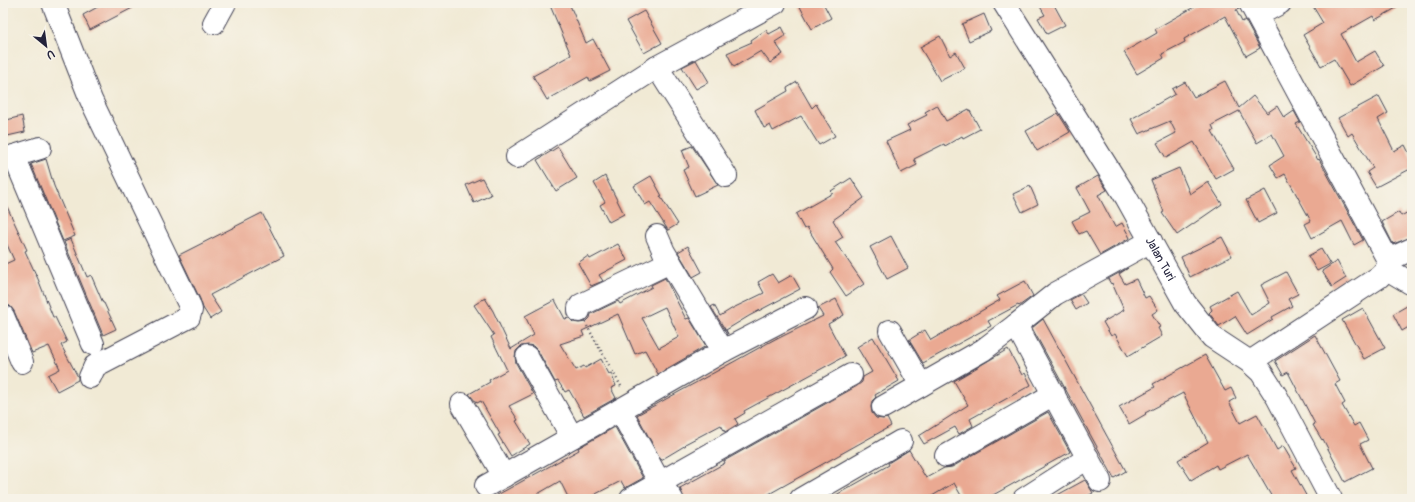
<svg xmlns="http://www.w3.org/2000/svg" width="1415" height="502" font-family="Pangolin,sans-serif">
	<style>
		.building { fill: #eaa992; fill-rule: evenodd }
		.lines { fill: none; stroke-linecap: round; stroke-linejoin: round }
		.minor-casing { stroke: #414052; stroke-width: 24 }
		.path { stroke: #414052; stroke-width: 2.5; stroke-dasharray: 1 3; stroke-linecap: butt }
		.minor { stroke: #fff; stroke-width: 22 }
		.labels { text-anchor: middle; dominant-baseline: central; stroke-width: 3; stroke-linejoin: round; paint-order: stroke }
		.street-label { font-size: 12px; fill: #22223b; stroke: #f7f3e8 }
	</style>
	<rect width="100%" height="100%" fill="#f7f3e8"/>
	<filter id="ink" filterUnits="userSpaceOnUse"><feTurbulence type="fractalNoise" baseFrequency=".025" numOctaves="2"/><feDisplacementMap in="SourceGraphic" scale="8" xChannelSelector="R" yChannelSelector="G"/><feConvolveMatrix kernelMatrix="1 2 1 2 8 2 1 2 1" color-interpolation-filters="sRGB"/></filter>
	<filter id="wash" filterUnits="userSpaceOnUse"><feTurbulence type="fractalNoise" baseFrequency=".012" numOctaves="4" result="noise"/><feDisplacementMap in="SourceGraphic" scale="16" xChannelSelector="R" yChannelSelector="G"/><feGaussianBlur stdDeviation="0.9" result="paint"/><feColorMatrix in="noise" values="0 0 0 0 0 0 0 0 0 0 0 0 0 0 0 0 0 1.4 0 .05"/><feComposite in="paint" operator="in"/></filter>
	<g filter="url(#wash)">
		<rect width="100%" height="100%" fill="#f1ead5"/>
		<g id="blocks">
			<g class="building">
				<path d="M105,3H142L90,30L83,15Z"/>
				<path d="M549,3H569L586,43L593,39L610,71L590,81L588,77L547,100L533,76L571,55Z"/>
				<path d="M798,3H823L831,18L812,29Z"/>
				<path d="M1038,3H1053L1065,25L1047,34L1038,18L1045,15Z"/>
				<path d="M1201,3H1238L1239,9L1236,10L1242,22L1245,20L1260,48L1246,56L1225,16L1184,39L1185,42L1162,54L1164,58L1137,74L1124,52L1157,33L1155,29Z"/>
				<path d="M1311,3H1405L1375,20L1373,16L1341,34L1356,62L1375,51L1384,66L1350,86L1334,59L1321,66L1303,35L1323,23Z"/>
				<path d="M644,11L662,43L644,53L626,21Z"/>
				<path d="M984,14L991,31L969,41L962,24Z"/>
				<path d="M782,27L786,35L775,42L783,54L770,63L761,51L734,67L727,53L752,42L751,40L766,30L769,34Z"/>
				<path d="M940,36L950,56L956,52L965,68L940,81L920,47Z"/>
				<path d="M696,60L709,82L696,89L682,67Z"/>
				<path d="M1225,81L1239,108L1253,96L1267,113L1277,106L1284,118L1294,111L1300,122L1296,124L1318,160L1319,159L1363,240L1354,245L1342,221L1312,238L1305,224L1311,221L1285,174L1278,178L1270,165L1284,156L1272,134L1257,143L1239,111L1212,125L1214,130L1212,131L1234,169L1216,179L1194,142L1166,158L1157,143L1176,133L1170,121L1139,134L1131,119L1175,94L1172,89L1185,82L1194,97Z"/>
				<path d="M797,82L812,108L816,104L835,136L819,145L801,116L773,131L770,125L764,128L755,110L788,91L787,88Z"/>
				<path d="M1379,96L1388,113L1378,119L1394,151L1405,145L1412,159V168L1376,187L1367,172L1373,168L1352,133L1348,136L1338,118Z"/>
				<path d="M937,105L946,121L969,109L980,129L963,138L962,136L945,146L944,144L914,159L917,165L901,173L886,141L910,130L907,125L927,115L925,112Z"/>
				<path d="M1058,113L1070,132L1037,151L1026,131Z"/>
				<path d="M22,116L25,132L3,137V121Z"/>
				<path d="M692,146L718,185L695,196L683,170L689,167L682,150Z"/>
				<path d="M558,147L577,178L556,191L537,160Z"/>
				<path d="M46,159L54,186L75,236L63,241L31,164Z"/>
				<path d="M1179,168L1190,194L1208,182L1222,204L1177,235L1162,213L1164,212L1151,180Z"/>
				<path d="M605,176L624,214L609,222L600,205L605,202L594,183Z"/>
				<path d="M651,176L662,196H660L678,224L668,230L650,202L645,205L634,186Z"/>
				<path d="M1098,176L1107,190L1098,195L1115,227L1122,223L1130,238L1100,255L1086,231L1079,234L1072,221L1090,212L1077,188Z"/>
				<path d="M482,178L491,195L474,203L466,185Z"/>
				<path d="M851,178L864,198L833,220L843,237L835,242L864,284L846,296L830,272L833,269L807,227L804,229L796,214L833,193L831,191Z"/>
				<path d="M1030,186L1038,204L1022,212L1013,194Z"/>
				<path d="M1265,190L1277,213L1258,223L1246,200Z"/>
				<path d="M3,198L27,250L25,251L38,279L53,317H55L67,342L61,345L78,377V380L57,391L48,375L60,369L49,346L32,353L14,311L10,306L3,304V265L14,260L3,236Z"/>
				<path d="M1412,210V237L1393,244L1382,222L1399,212L1401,216Z"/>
				<path d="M262,213L284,256L210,295L221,312L210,319L203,308L200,299L179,255Z"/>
				<path d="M891,236L908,268L887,279L870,247Z"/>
				<path d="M1222,237L1232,256L1190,277L1181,257Z"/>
				<path d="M71,239L87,277L91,275L103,303H104L116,329L103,335L64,242Z"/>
				<path d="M618,244L627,260L599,275L603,281L591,286L578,263L588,256L590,259Z"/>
				<path d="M688,246L702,272L693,277L678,252Z"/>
				<path d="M1321,249L1330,264L1317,271L1308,256Z"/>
				<path d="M1337,261L1346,278L1332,287L1322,271Z"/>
				<path d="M1128,268L1119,274L1125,284L1136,279L1145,298L1149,296L1158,310L1152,314L1160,327L1158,328L1162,336L1128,356L1115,334L1111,336L1103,322L1124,310L1112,283L1111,284L1108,279Z"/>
				<path d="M1286,272L1298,294L1288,299L1292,306L1272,317L1273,319L1247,335L1235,316L1219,326L1209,313L1212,310L1210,306L1237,291L1251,315L1270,303L1261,285Z"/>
				<path d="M772,274L778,283L792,275L800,289L749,316L726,330L728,334L711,307L714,305L720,316L733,308L764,293L758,282Z"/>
				<path d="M665,278L686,319L689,318L706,346L658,374L645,350L635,354L618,314L582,331L584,336L560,344L576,370L584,366L585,368L601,359L609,374L611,373L616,386L611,388L616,398L584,416L569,390L565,392L558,381L555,382L538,351L533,346L528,345L521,346L516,351L515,357L516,363L533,394L509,406L518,420L516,421L530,444L511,456L498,435L500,434L481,401L477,403L469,394L490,382L489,380L507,370L491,337L494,335L474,305L485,298L493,311L511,349L534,335L525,316L555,300L565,319L569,318L573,322L579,323L586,322L590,318L591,314L618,301L620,304L652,287L651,285ZM665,307L679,337L659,348L642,318Z"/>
				<path d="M1025,281L1033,296L1019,306L1018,305L988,321L991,326L923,363L909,340L925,330L931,340L1000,300L997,296Z"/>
				<path d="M1081,294L1087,303L1076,310L1070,300Z"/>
				<path d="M836,299L844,315L828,324L845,356L744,411L745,413L735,419L738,424L725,432L721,425L685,444L686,445L661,460L637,415L777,338V339L823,316L818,308Z"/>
				<path d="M1412,303V325L1402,331L1393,314Z"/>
				<path d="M1363,308L1385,348L1364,359L1342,320Z"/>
				<path d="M1043,319L1126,471L1114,478L1032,328Z"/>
				<path d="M1315,335L1340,381L1335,384L1345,403L1342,405L1354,426L1359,423L1368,440L1360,444L1372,468L1345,482L1323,439L1322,440L1313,425L1315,424L1288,372L1283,375L1275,361Z"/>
				<path d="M873,337L899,381L875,395L876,397L872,401L871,407L872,413L876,418L883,419L887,418L891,426L760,499H684L680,488L725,463L724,461L857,386L862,382L863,377L872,372L857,347Z"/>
				<path d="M1008,349L1022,375L1025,373L1031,385L970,419L973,426L959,434L955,427L924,444L919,436L968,405L954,381Z"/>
				<path d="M1205,355L1225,391L1231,388L1236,398L1229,402L1240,423L1257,414L1277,450L1283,446L1296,468L1292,470L1308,499H1273L1247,454L1218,469L1216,465L1191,480L1178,460L1208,442L1183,393L1145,413L1146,414L1129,424L1119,407L1155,387L1153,384Z"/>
				<path d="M1048,412L1070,452L986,499H963L954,483L927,499H829L889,465L888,463L909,450L926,478L944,468L952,467Z"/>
				<path d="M615,427L643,478L625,488L621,481L586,499H569L560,481L529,499H490L579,450L578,448Z"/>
				<path d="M1085,480L1093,493L1082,499H1050Z"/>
			</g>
		</g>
	</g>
	<g filter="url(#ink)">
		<use href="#blocks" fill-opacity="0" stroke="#414052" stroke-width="1"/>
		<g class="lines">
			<defs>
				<g id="minor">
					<path d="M53,3L91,100L189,304L191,310L189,317L95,366L90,377"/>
					<path id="s1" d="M1004,3L1126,197L1185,303L1212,337L1250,362L1261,372L1277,397L1331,499"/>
					<path d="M1258,15L1280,3"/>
					<path d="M214,23L225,3"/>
					<path d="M14,156L40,148"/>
					<path d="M517,157L657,67"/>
					<path d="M3,159L14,156L93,344"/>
					<path d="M726,176L657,67L775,3"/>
					<path d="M657,236L664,252L723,351"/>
					<path d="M1388,260L1412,249"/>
					<path d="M1387,269L1412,284"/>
					<path d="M579,311V308L581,305L670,262"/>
					<path d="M3,316L22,362"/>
					<path d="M1016,325L1100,481"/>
					<path d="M890,331L921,385"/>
					<path d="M527,357L572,437"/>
					<path d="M1250,362L1379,277L1387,269L1388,260L1250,3"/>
					<path d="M462,404L504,476"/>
					<path d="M883,407L983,350L1016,325L1055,294L1151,241"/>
					<path d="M946,456L1054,394"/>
					<path d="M486,486L620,410"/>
					<path d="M631,499L851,375"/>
					<path d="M672,499L660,483L620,410L723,351L806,308"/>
					<path d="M801,499L901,441"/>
					<path d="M1024,499L1088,458"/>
				</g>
			</defs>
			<use href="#minor" class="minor-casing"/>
			<path class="path" d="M587,326L622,388"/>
			<use href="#minor" class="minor"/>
		</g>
	</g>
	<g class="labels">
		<g class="street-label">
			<text stroke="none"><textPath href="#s1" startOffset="300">Jalan Turi</textPath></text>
		</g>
	</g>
	<rect width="1415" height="502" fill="none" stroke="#f7f3e8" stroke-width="16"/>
	<g transform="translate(46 46) rotate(151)" stroke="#f7f3e8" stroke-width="3" paint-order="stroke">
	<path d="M0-3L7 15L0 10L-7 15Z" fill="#22223b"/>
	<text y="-6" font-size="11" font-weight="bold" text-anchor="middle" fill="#22223b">U</text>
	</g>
</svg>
